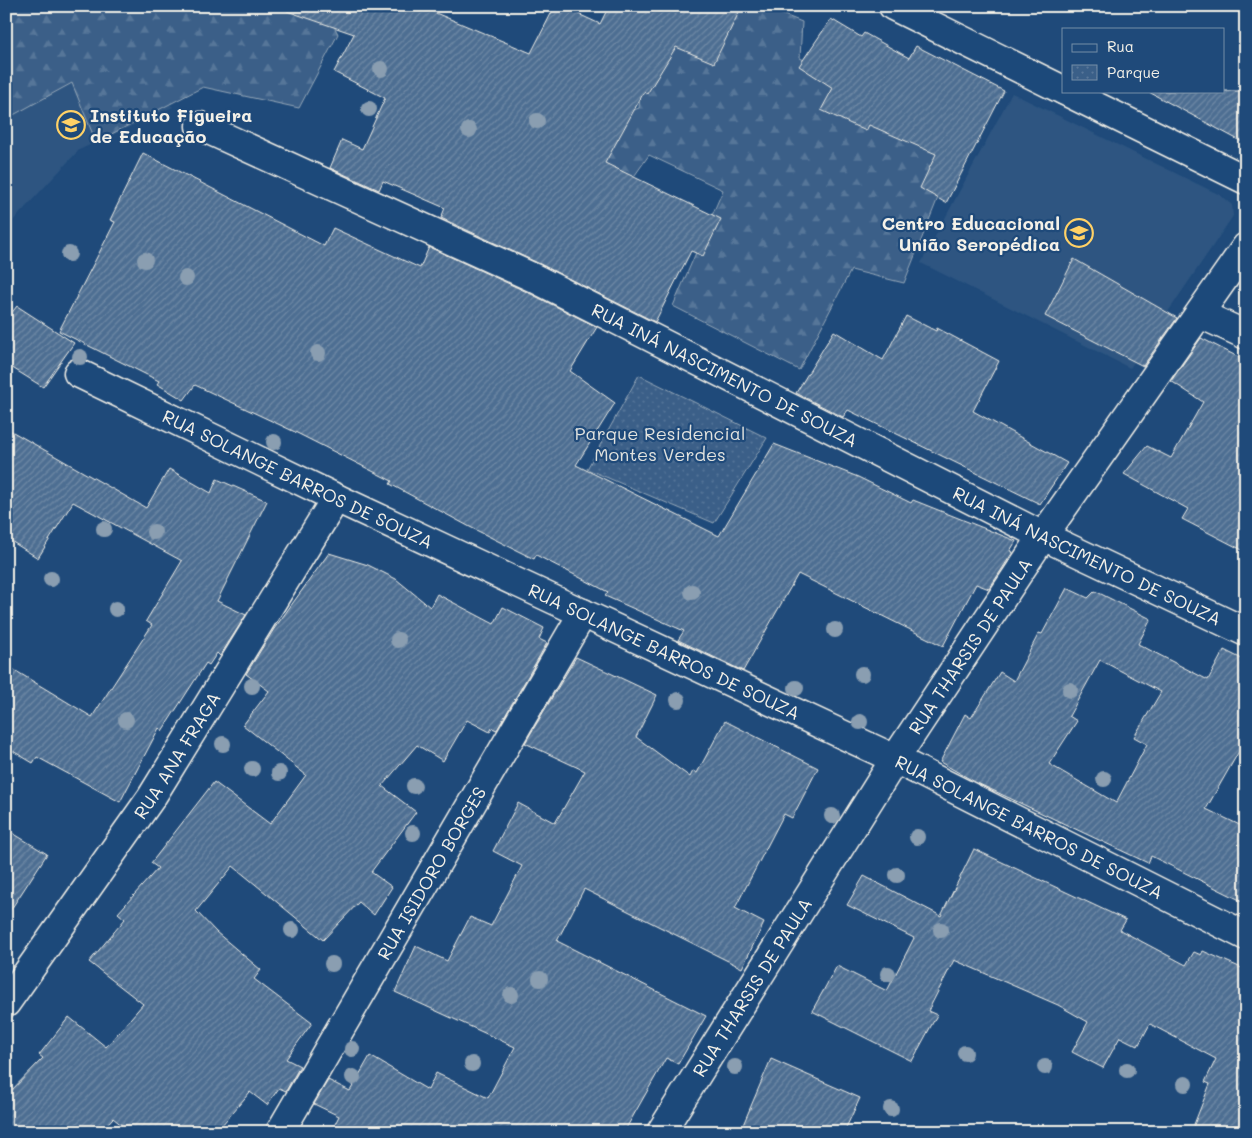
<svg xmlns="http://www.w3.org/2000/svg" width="1252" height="1138" font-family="Mali,sans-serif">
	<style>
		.built { fill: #2d5581 }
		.forest { fill: url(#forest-firs); stroke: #97a8b8 }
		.park { fill: url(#park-dots); stroke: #97a8b8 }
		.building { fill: url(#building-hatch); stroke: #f4f1e8; fill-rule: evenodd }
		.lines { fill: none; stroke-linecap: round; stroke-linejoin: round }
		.street-casing { stroke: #f4f1e8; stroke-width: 31 }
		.street { stroke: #1f4a7a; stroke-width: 28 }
		.tree { fill: #8a9eb1 }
		.labels { text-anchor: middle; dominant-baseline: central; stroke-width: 4.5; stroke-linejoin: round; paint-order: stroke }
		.poi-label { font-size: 18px; font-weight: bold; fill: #f4f1e8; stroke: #1f4a7a; text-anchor: start }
		.street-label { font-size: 18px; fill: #f4f1e8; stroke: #1f4a7a }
		.park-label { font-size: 18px; fill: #e1e2de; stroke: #1f4a7a }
	</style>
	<defs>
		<pattern id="forest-firs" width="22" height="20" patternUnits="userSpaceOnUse" patternTransform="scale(1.25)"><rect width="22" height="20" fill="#3a5f88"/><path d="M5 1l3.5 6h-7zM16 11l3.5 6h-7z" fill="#577699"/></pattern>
		<pattern id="park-dots" width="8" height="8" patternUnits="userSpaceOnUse" patternTransform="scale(1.25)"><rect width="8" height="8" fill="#3a5f88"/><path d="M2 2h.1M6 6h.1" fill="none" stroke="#577699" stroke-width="1.8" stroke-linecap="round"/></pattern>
		<pattern id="building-hatch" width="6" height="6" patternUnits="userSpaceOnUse" patternTransform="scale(1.25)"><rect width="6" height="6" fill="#4d6e92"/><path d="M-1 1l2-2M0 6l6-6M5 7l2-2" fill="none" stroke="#708aa6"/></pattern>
	</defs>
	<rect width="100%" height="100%" fill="#1f4a7a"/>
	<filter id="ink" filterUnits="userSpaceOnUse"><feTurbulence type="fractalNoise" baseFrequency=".02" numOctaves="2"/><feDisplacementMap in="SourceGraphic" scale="10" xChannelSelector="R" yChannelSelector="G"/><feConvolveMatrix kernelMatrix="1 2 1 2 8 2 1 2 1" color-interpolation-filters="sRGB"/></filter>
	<g filter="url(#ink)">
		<g class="built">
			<path d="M72,25L173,107L79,150L11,223L6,222V71Z"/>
			<path d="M1012,93L1220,195L1232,205L1233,216L1130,368L921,263Z"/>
		</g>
		<g class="forest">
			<path d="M6,6H324L338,34L299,108L203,87L96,142L72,83L6,119Z"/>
			<path d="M681,6H761L802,22L800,58L839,77L876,99L953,160L904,283L851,270L799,370L673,306L723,190L649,155L600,225L596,125L639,108L642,59Z"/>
		</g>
		<path class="park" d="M639,375L767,438L714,523L587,469Z"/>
		<g class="building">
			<path d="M288,6H419L531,53L555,6H561L600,24L609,6H742L714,63L676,47L647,94L644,92L605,163L721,219L703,256L691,251L655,322L540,264L441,218L445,208L383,181L379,190L330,168L342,140L362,149L385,98L334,72L354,34L287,11Z"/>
			<path d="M831,19L861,37L864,33L909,58L916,46L1004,91L946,203L920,188L936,154L869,125L866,131L821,110L833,88L799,66Z"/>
			<path d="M1147,91H1246V144Z"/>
			<path d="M143,153L324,246L333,228L420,268L429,247L527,292L597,327L570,371L615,403L576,465L719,536L774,444L858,477L911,503L913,500L1016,541L1010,551L1013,552L989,589L976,584L943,646L798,574L743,671L678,640L684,631L605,596L608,592L536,555L534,559L470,527L390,484L392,481L293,431L195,385L184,400L157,384L159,381L59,331L115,222L110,220Z"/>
			<path d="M1074,259L1177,318L1143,366L1045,316Z"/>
			<path d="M17,306L74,343L43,387L6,364V320Z"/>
			<path d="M906,316L936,331L937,328L999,361L973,411L1067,463L1040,504L848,410L843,417L796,393L834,331L883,360Z"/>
			<path d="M1201,338L1246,361V552L1182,519L1188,509L1124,474L1147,446L1171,458L1203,402L1171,381Z"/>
			<path d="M6,428L146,508L169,469L211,493L217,479L267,501L217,601L246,615L220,656L217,653L209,665L206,663L162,731L159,728L120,802L37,757L33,763L6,747V665L92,717L152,625L146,621L182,561L73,502L38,558L6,538Z"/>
			<path d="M329,553L368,565L396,579L430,607L437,594L494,624L503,607L544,628L539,639L547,643L497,730L492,728L490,732L467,720L443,761L417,745L382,786L416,812L371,872L392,887L374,915L359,902L323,940L233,866L196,911L216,932L261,970L254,979L312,1023L286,1059L300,1066L286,1091L279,1088L267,1105L250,1092L216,1132H130L113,1118L100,1132H6V1096L43,1058L39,1055L69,1017L106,1047L143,1004L89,962L125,919L118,913L158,868L151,863L214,782L270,824L306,775L243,725L269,691L246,674L274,629Z"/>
			<path d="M1067,588L1088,598L1095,591L1151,619L1138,644L1208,680L1224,650L1246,661V739L1206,809L1246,828V903L1151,856L1148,863L975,782L940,762L965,714L971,718L1000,672L1014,681L1039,633L1042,634ZM1100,660L1161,692L1134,737L1147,744L1116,803L1049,764L1077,721L1069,716Z"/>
			<path d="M576,657L657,695L636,737L690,777L693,771L697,773L725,721L818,768L792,818L784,814L735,908L764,923L742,968L584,889L557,941L706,1016L678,1064L666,1058L624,1132H331L339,1116L314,1104L328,1080L350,1091L370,1056L428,1090L436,1073L488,1098L515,1047L395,992L416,946L447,961L470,917L491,926L522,866L493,851L518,803L555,823L585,771L525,743Z"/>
			<path d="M6,829L47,854L6,917Z"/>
			<path d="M974,849L1126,920L1120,930L1186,965L1194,952L1201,955L1203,951L1246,970V1132H1191L1210,1084L1205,1082L1216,1059L1150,1024L1138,1046L1120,1037L1103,1068L1072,1052L1088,1022L1058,1005L954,960L928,1011L937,1015L912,1061L812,1011L837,966L887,991L914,938L847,905L864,876L941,916Z"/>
			<path d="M771,1059L860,1098L844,1132H740Z"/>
		</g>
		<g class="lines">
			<defs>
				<g id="street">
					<path d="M893,6L1063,90"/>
					<path d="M1065,91L1246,180"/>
					<path id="s1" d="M200,126L534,278L1043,536L1246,632"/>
					<path d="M1200,314L1246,335"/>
					<path id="s2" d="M78,373L336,498L895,759L1246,936"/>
					<path id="s3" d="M6,1003L151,798L336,498"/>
					<path id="s4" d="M280,1132L583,613"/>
					<path id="s5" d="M661,1132L895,759L1043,536L1246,247"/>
				</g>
			</defs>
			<use href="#street" class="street-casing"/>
			<use href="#street" class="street"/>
		</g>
		<g class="tree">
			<circle cx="381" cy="69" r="8"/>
			<circle cx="369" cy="109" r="8"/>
			<circle cx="537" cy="121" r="8"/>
			<circle cx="469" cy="130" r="8"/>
			<circle cx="69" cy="254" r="8"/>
			<circle cx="145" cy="260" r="8"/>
			<circle cx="186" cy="278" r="8"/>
			<circle cx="318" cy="353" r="8"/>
			<circle cx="80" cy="357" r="8"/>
			<circle cx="274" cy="442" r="8"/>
			<circle cx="104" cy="529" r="8"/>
			<circle cx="154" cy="532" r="8"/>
			<circle cx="51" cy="579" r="8"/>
			<circle cx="692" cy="592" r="8"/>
			<circle cx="116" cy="609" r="8"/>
			<circle cx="835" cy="630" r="8"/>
			<circle cx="398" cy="640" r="8"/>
			<circle cx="862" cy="674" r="8"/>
			<circle cx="252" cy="686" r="8"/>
			<circle cx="796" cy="688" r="8"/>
			<circle cx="1070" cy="690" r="8"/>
			<circle cx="678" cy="700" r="8"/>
			<circle cx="126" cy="720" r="8"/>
			<circle cx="860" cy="722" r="8"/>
			<circle cx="223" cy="744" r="8"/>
			<circle cx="252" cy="769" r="8"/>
			<circle cx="279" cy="773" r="8"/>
			<circle cx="1104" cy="779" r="8"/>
			<circle cx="414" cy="786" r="8"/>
			<circle cx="832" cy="816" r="8"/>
			<circle cx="413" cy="833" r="8"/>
			<circle cx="917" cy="837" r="8"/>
			<circle cx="897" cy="875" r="8"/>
			<circle cx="292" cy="930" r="8"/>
			<circle cx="941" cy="930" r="8"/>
			<circle cx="332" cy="964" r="8"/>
			<circle cx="888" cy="974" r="8"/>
			<circle cx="540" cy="979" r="8"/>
			<circle cx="511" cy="995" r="8"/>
			<circle cx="352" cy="1049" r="8"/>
			<circle cx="965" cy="1053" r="8"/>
			<circle cx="472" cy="1064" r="8"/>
			<circle cx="735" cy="1067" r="8"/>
			<circle cx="1045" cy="1067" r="8"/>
			<circle cx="1127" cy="1070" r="8"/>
			<circle cx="353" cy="1077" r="8"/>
			<circle cx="1185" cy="1084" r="8"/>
			<circle cx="891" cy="1109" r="8"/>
		</g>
	</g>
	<defs>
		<symbol id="school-ring" viewBox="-11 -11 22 22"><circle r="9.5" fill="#1f4a7a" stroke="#ffd166" stroke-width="1.5"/><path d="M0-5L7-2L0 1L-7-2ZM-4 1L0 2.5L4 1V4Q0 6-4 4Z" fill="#ffd166"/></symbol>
	</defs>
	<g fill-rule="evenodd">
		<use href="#school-ring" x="55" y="109" width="32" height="32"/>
		<use href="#school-ring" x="1063" y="217" width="32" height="32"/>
	</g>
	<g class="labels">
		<g class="poi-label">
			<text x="90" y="115">Instituto Figueira<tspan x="90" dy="21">de Educação</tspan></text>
			<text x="1060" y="223" text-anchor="end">Centro Educacional<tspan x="1060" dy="21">União Seropédica</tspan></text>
		</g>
		<g class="street-label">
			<text stroke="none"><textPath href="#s1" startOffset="581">RUA INÁ NASCIMENTO DE SOUZA</textPath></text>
			<text stroke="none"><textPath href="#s2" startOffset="244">RUA SOLANGE BARROS DE SOUZA</textPath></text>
			<text stroke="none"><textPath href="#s1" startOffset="986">RUA INÁ NASCIMENTO DE SOUZA</textPath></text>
			<text stroke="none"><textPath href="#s5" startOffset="576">RUA THARSIS DE PAULA</textPath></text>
			<text stroke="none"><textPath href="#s2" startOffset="649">RUA SOLANGE BARROS DE SOUZA</textPath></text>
			<text stroke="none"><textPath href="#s3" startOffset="301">RUA ANA FRAGA</textPath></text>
			<text stroke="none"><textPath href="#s2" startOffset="1054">RUA SOLANGE BARROS DE SOUZA</textPath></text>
			<text stroke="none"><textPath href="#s4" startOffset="300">RUA ISIDORO BORGES</textPath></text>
			<text stroke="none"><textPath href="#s5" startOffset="171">RUA THARSIS DE PAULA</textPath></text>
		</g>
		<g class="park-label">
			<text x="660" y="433">Parque Residencial<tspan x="660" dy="21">Montes Verdes</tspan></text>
		</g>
	</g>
	<rect width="1252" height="1138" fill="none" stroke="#1f4a7a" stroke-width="25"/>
	<rect x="12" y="12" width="1227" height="1113" fill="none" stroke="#f4f1e8" stroke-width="2" filter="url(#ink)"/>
	<rect x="1062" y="28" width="162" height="65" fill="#1f4a7a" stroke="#748da6"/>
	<rect x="1072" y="44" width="25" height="8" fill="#1f4a7a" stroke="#748da6"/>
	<text x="1107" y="52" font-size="15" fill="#f4f1e8">Rua</text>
	<rect x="1072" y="65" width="25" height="15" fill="url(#park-dots)" stroke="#748da6"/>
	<text x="1107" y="78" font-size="15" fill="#f4f1e8">Parque</text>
</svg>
